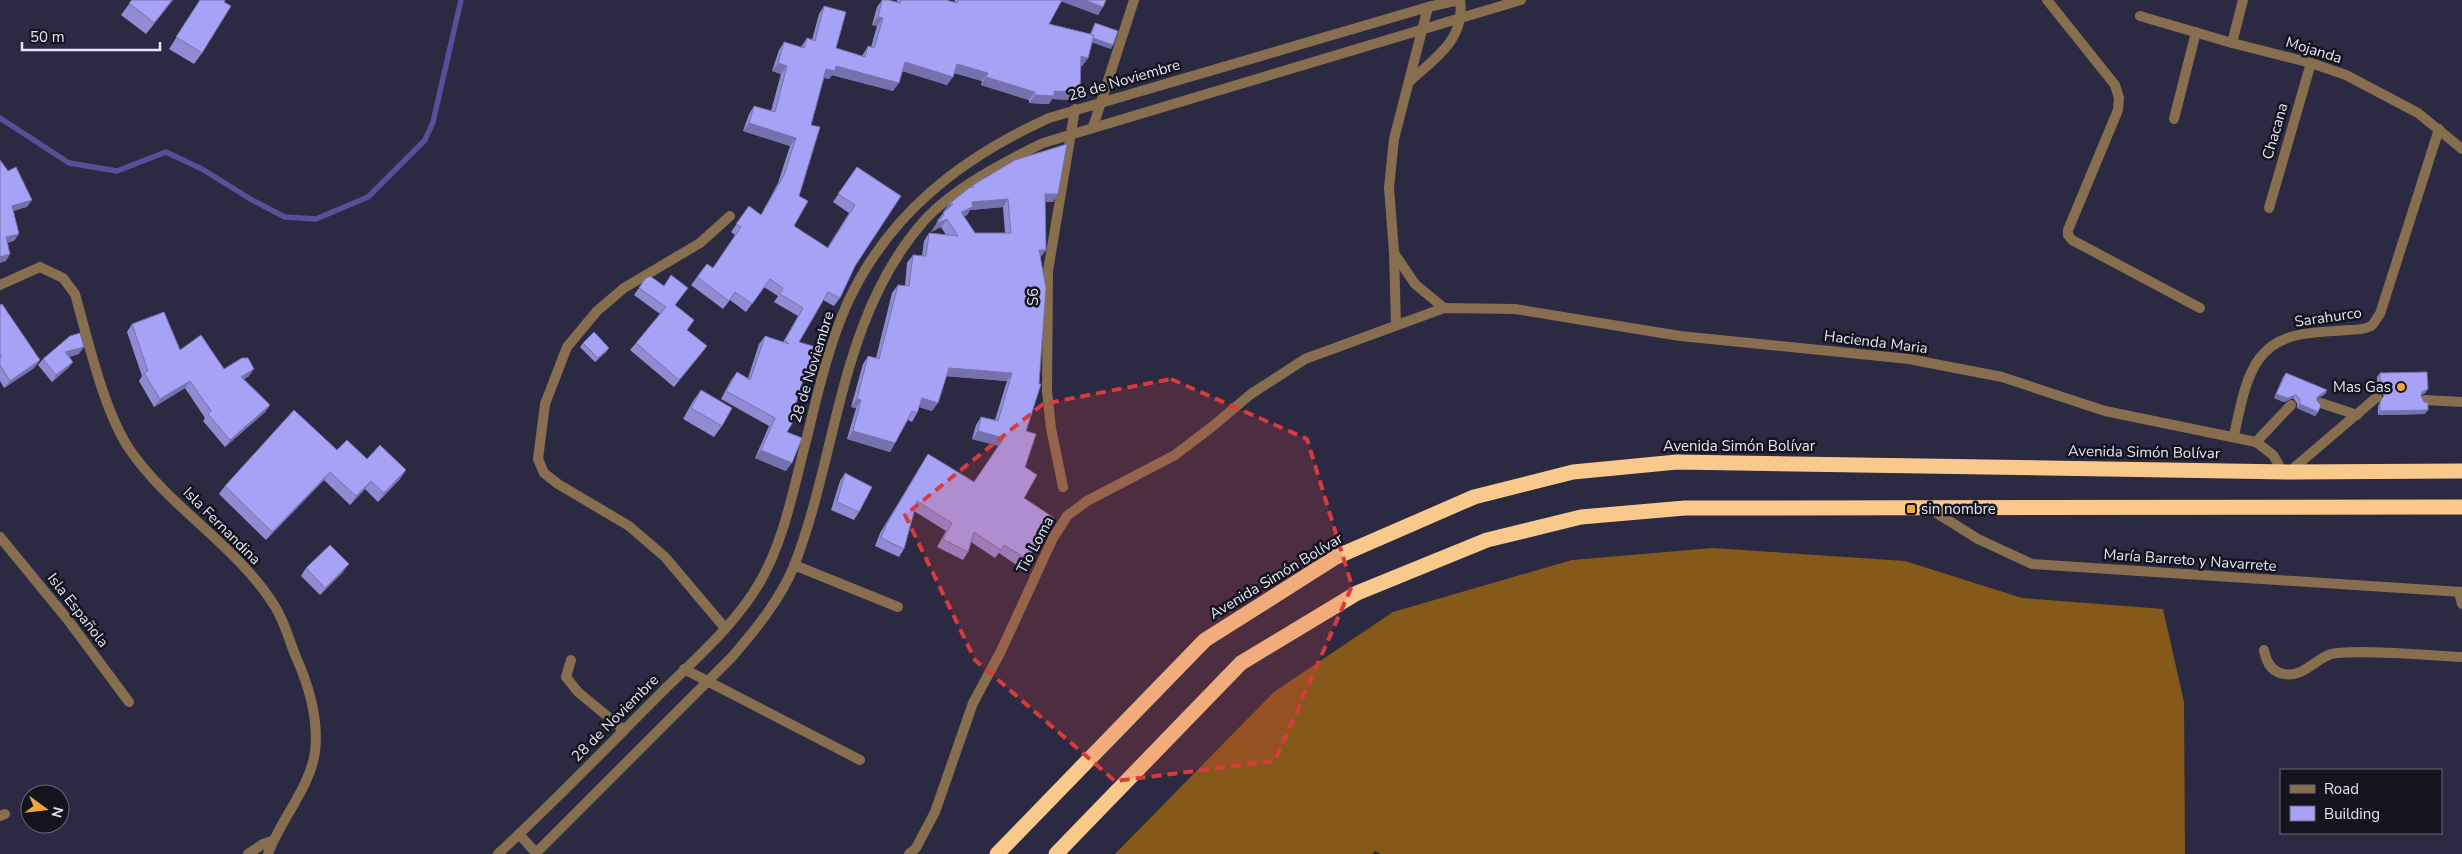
<svg xmlns="http://www.w3.org/2000/svg" width="2462" height="854" font-family="'Nunito Sans',sans-serif">
	<style>
		.forest { fill: #845919 }
		.lines { fill: none; stroke-linecap: round; stroke-linejoin: round }
		.stream { stroke: #564f9a; stroke-width: 5.5 }
		.lane { stroke: #866e4f; stroke-width: 10 }
		.street { stroke: #866e4f; stroke-width: 10 }
		.highway { stroke: #f9c98c; stroke-width: 15 }
		.wall { fill: #8f8cd4; fill-rule: evenodd }
		.shaded-wall { fill: #7472ac }
		.building { fill: #a6a3f6; stroke: #7472ac; fill-rule: evenodd }
		.marked { fill: #d83b3c; fill-opacity: 0.2; stroke: #d83b3c; stroke-width: 4; stroke-dasharray: 10 6; stroke-linejoin: round }
		.poi-dot { fill: #efa73d; stroke: #14141f; stroke-width: 2 }
		.labels { text-anchor: middle; dominant-baseline: central; stroke-width: 5; stroke-linejoin: round; paint-order: stroke }
		.street-label { font-size: 15px; fill: #e5e5f5; stroke: #14141f }
		.poi-label { font-size: 15px; fill: #e5e5f5; stroke: #14141f; text-anchor: end }
	</style>
	<rect width="100%" height="100%" fill="#2b2a42"/>
	<path class="forest" d="M1713,548L1905,561L2022,598L2163,609L2184,702L2185,854H1381L1375,851L1372,854H1115L1274,692L1393,612L1572,560Z"/>
	<g class="lines">
		<path class="stream" d="M0,118L69,163L117,171L166,152L202,169L252,200L285,217L316,219L368,197L425,140L433,122L461,0"/>
		<g class="lane">
			<path d="M2425,400L2462,402"/>
			<path d="M2321,403L2357,415"/>
			<path d="M2256,442L2291,405"/>
			<path d="M2289,472L2377,397"/>
			<path d="M725,628L665,557L629,526L558,484L544,473L538,459L545,404L567,347L597,311L624,288L700,243L730,216"/>
		</g>
		<g class="street">
			<path d="M2047,0L2115,85L2119,98L2118,110L2068,230V235L2072,240L2200,308"/>
			<path d="M2140,16L2232,43L2311,63L2346,75L2418,113L2462,149"/>
			<path d="M2232,43L2243,0"/>
			<path d="M1409,82C1435,58 1466,39 1460,0"/>
			<path d="M2174,119L2196,32"/>
			<path d="M1093,127L1134,0"/>
			<path d="M2269,208L2311,63"/>
			<path d="M1394,253L1415,284L1444,308"/>
			<path d="M0,285L40,267L63,278L75,294C88,340 104,412 130,450C170,508 236,545 274,605C284,620 289,640 296,657C309,686 319,719 315,752C310,788 280,820 268,854"/>
			<path d="M1396,325L1394,252L1389,188L1394,139L1428,7"/>
			<path d="M2234,435C2240,410 2244,380 2259,359C2280,330 2316,333 2348,330C2355,330 2364,330 2371,326C2374,324 2377,317 2380,314L2439,129"/>
			<path d="M1063,487L1051,428L1047,391L1048,271L1075,109"/>
			<path d="M1930,509L1978,539L2032,564L2462,592"/>
			<path d="M0,537L68,620L129,702"/>
			<path d="M794,565L898,607"/>
			<path d="M2459,592L2462,604"/>
			<path d="M2264,650C2266,661 2271,672 2284,674C2305,678 2319,654 2336,653C2376,650 2421,655 2462,657"/>
			<path d="M571,660L566,677L578,692L624,730"/>
			<path d="M684,669L860,760"/>
			<path d="M0,816L5,814"/>
			<path d="M519,834L536,853"/>
			<path d="M248,854L263,844L272,841"/>
			<path d="M498,854C554,802 607,747 661,693C695,659 736,624 760,582C785,538 794,486 807,437C818,392 828,347 847,304C888,214 961,158 1049,118L1428,7L1459,0"/>
			<path d="M535,854L732,657C755,630 780,600 794,566C838,453 839,318 923,222C952,189 1004,162 1043,143L1521,0"/>
			<path d="M909,854L916,848L935,812L973,703L1000,653L1053,538L1067,516L1087,501L1175,455L1213,426L1251,394L1305,359L1444,308L1515,309L1680,336L1909,359L2002,377L2105,411L2256,442L2273,455L2283,472"/>
		</g>
		<g class="highway">
			<path d="M997,854L1205,640L1336,557L1474,497L1573,472L1677,462L2289,472L2462,471"/>
			<path d="M1056,854L1241,663L1357,593L1487,540L1581,517L1685,508L2462,507"/>
		</g>
	</g>
	<g class="wall">
		<path d="M132,0H173L146,34L121,15Z"/>
		<path d="M200,0H225L202,53L194,64L169,49Z"/>
		<path d="M882,0H888L897,2V0H946L954,2L955,0H1106L1098,15L1061,1L1049,24L1090,34L1093,27L1095,23L1111,49L1092,42L1088,58L1082,66L1081,65L1074,100L1052,99L1049,104L1029,103V100L981,85L982,81L954,73L947,85L902,71L893,91L832,75L829,79L824,78L811,125L799,196L794,226L827,248L849,213L833,202L857,167L855,266L840,298L834,306L823,300L799,342L816,373L811,381L803,378L787,432L786,471L755,458L769,426L721,399L731,380L737,372L748,378L759,344L765,336L783,342L798,316L774,302L778,296L764,287L746,312L730,300L723,309L691,285L707,264L713,268L735,235L731,232L749,206L761,215L778,183L790,146L743,131L749,114L754,106L771,111L781,74L772,71L779,50L784,42L801,47L807,38L812,40L819,14L824,6L836,48L862,56L868,46L871,47L877,26L872,25L877,7Z"/>
		<path d="M973,185L1053,202H1045L1046,250L1040,258L1026,431L1025,467L1024,498L1027,559L1021,568L999,553L995,558L971,542L968,552L963,560L937,547L946,531L914,511L904,549L899,557L875,546L880,533L928,454L974,482L999,446L972,439L976,425L981,417L995,420L1007,381L946,376L932,411L919,407L917,413L912,422L908,420L890,452L847,439L856,408L851,407L863,364L868,356L876,358L892,293L898,285L905,286L907,263L913,255L922,256L924,241L929,233L946,235L941,227L931,232L938,222L937,221L944,212H943L971,187ZM1003,207L1005,233H975L964,216L967,215L970,210Z"/>
		<path d="M645,279L675,305L687,331L707,346L674,387L630,350L636,343L660,314L634,295Z"/>
		<path d="M0,305L40,360L34,368L4,388L0,381Z"/>
		<path d="M132,324L180,350L224,369L249,376L244,379L270,405L265,412L225,447L203,421L205,418L185,388L154,407L139,381L142,376L127,332Z"/>
		<path d="M583,343L609,348L606,352L595,362L580,347Z"/>
		<path d="M79,354L69,357L73,362L68,368L52,382L38,365L43,359Z"/>
		<path d="M2286,373L2327,390L2325,394L2317,399L2318,412L2315,416L2297,408V403L2293,398L2284,402L2274,398L2283,377Z"/>
		<path d="M2380,373L2428,389L2425,393L2421,395V396L2425,414L2378,415V406L2384,396L2377,390V377Z"/>
		<path d="M701,390L722,426L714,437L683,419L693,401Z"/>
		<path d="M337,450L406,470L400,479L378,502L365,489L350,505L324,480L266,540L219,494L225,486Z"/>
		<path d="M845,473L859,512L854,520L831,510L840,481Z"/>
		<path d="M306,568L343,572L320,595L301,576Z"/>
	</g>
	<g class="shaded-wall">
		<path d="M172,0H173L146,34L154,23Z"/>
		<path d="M1060,0H1085L1103,7L1098,15L1060,1Z"/>
		<path d="M878,17L883,18L877,26L872,25Z"/>
		<path d="M1090,37L1113,45L1111,49L1088,41Z"/>
		<path d="M1081,56L1088,58L1082,66L1076,64Z"/>
		<path d="M905,62L953,77L947,85L899,70Z"/>
		<path d="M778,63L787,66L781,74L772,71Z"/>
		<path d="M957,64L988,73L982,81L951,72Z"/>
		<path d="M836,66L899,83L893,91L832,75L829,79L821,77L826,69Z"/>
		<path d="M986,77L1035,92L1029,100L981,85Z"/>
		<path d="M1054,91L1080,92L1074,100L1052,99L1049,104L1029,103L1035,95Z"/>
		<path d="M749,123L796,138L790,146L743,131Z"/>
		<path d="M1045,194H1058L1053,202H1039Z"/>
		<path d="M1008,199L1003,207L970,210L967,215L955,220L961,212L972,202Z"/>
		<path d="M32,200L27,207L7,213L12,206Z"/>
		<path d="M949,204H953L948,212H943Z"/>
		<path d="M947,219L941,227L931,232L936,224Z"/>
		<path d="M19,234L14,241L1,245L6,237Z"/>
		<path d="M1039,250H1046L1040,258Z"/>
		<path d="M10,254L6,261L0,263V257Z"/>
		<path d="M707,346L702,353L674,387L679,380Z"/>
		<path d="M84,347L79,354L61,359L65,352Z"/>
		<path d="M609,348L606,352L595,362L598,358Z"/>
		<path d="M40,360L34,368L4,388L10,381Z"/>
		<path d="M73,362L68,368L52,382L56,375Z"/>
		<path d="M949,368L1012,373L1007,381L943,376Z"/>
		<path d="M254,369L249,376L236,384L241,377Z"/>
		<path d="M806,370L816,373L811,381L800,378Z"/>
		<path d="M190,381L185,388L154,407L160,399Z"/>
		<path d="M2428,389L2425,393L2420,396L2422,392Z"/>
		<path d="M2327,390L2325,394L2315,400L2317,397Z"/>
		<path d="M2276,394L2296,395L2293,398L2284,402L2274,398Z"/>
		<path d="M922,398L938,403L932,411L916,406Z"/>
		<path d="M857,399L861,400L856,408L851,407Z"/>
		<path d="M2300,404L2318,412L2315,416L2297,408Z"/>
		<path d="M270,405L265,412L225,447L230,440Z"/>
		<path d="M2428,410L2425,414L2378,415L2380,411Z"/>
		<path d="M853,431L895,443L890,452L847,439Z"/>
		<path d="M978,431L1004,438L999,446L972,439Z"/>
		<path d="M761,450L792,463L786,471L755,458Z"/>
		<path d="M406,470L400,479L378,502L384,493Z"/>
		<path d="M330,472L324,480L266,540L272,532Z"/>
		<path d="M371,481L365,489L350,505L356,496Z"/>
		<path d="M349,564L343,572L320,595L325,588Z"/>
	</g>
	<g class="building">
		<path d="M132,0H172L154,23L129,3Z"/>
		<path d="M200,0H225L224,2L231,6L202,53L176,37Z"/>
		<path d="M882,0H888L900,3L901,0H946L957,3L958,0H1062L1049,24L1094,35L1088,58L1081,56L1080,92L1054,91V96L1035,95V92L986,77L988,73L957,64L953,77L905,62L899,83L836,66L835,71L826,69L811,125L820,127L799,196L808,201L794,226L828,248L855,205L838,194L857,167L901,196L855,266L840,298L828,292L799,342L823,349L816,373L806,370L795,407L800,410L787,432L802,438L792,463L761,450L775,418L726,391L737,372L750,380L765,336L789,344L785,340L803,308L780,294L783,288L770,279L752,304L735,292L729,301L697,277L707,264L713,268L741,227L736,224L749,206L761,215L784,175L796,138L749,123L754,106L775,112L787,66L778,63L784,42L804,48L807,38L815,41L824,6L846,12L836,48L865,57L868,46L874,48L883,18L878,17Z"/>
		<path d="M1085,0H1106L1103,7Z"/>
		<path d="M1095,23L1118,31L1113,45L1093,38L1094,35H1091Z"/>
		<path d="M1067,144L1058,194H1045L1046,250H1039L1046,288L1039,384H1041L1026,431L1036,434L1025,467L1037,475L1024,498L1054,518L1027,559L1004,545L1001,550L974,532L968,552L943,539L952,523L917,501L904,549L881,538L886,525L928,454L974,482L1004,438L978,431L981,417L998,421L1012,373L949,368L938,403L922,398L917,413L912,411L895,443L853,431L861,400L857,399L868,356L879,359L898,285L909,286L913,255L926,256L929,233L958,236L947,219L936,224L944,215L943,213L953,204H949L970,187L973,188V185L1015,160ZM1008,199L1011,233H975L961,212L973,207L972,202Z"/>
		<path d="M0,160L8,171L16,167L32,200L12,206L19,234L6,237L10,254L0,257Z"/>
		<path d="M671,275L688,288L675,305L694,320L687,330L707,346L679,380L636,343L666,307L639,288L645,279L650,276L664,286Z"/>
		<path d="M2,304L40,360L10,381L0,365V358L2,356L0,354V305Z"/>
		<path d="M164,312L180,350L201,335L224,369L242,358H248L254,369L241,377L270,405L230,440L208,414L211,411L190,381L160,399L144,373L148,371L132,324Z"/>
		<path d="M594,332L609,348L598,358L583,343Z"/>
		<path d="M80,333L84,347L65,352L73,362L56,375L43,359L70,336Z"/>
		<path d="M2427,372L2428,389L2422,392L2421,396L2424,402L2428,403V410L2380,411V402L2386,392L2380,386V373Z"/>
		<path d="M2286,373L2327,390L2317,397V401L2321,405L2318,412L2300,404V399L2296,395L2287,398L2276,394Z"/>
		<path d="M701,390L732,408L722,426L691,408Z"/>
		<path d="M294,410L337,450L347,440L367,459L380,445L406,470L384,493L371,481L356,496L330,472L272,532L225,486Z"/>
		<path d="M845,473L872,487L859,512L837,502Z"/>
		<path d="M330,545L349,564L325,588L306,568Z"/>
	</g>
	<path class="marked" d="M1171,379L1307,439L1352,586L1275,761L1115,781L975,660L905,515L1043,404Z"/>
	<g class="poi-dot">
		<circle cx="2401" cy="387" r="5"/>
		<rect x="1906" y="504" width="10" height="10" rx="2.5"/>
	</g>
	<g class="labels">
		<g class="street-label">
			<text transform="translate(2314 50) rotate(17)">Mojanda</text>
			<text transform="translate(1124 80) rotate(-16)">28 de Noviembre</text>
			<text transform="translate(2275 131) rotate(-74)">Chacana</text>
			<text transform="translate(1033 297) rotate(-90)">S6</text>
			<text transform="translate(2328 317) rotate(-8)">Sarahurco</text>
			<text transform="translate(1876 342) rotate(7)">Hacienda Maria</text>
			<text transform="translate(812 367) rotate(-73)">28 de Noviembre</text>
			<text x="1739" y="446">Avenida Simón Bolívar</text>
			<text transform="translate(2144 452) rotate(1)">Avenida Simón Bolívar</text>
			<text transform="translate(222 526) rotate(45)">Isla Fernandina</text>
			<text transform="translate(1035 545) rotate(-62)">Tio Loma</text>
			<text transform="translate(2190 560) rotate(4)">María Barreto y Navarrete</text>
			<text transform="translate(1276 576) rotate(-31)">Avenida Simón Bolívar</text>
			<text transform="translate(78 610) rotate(52)">Isla Española</text>
			<text transform="translate(615 718) rotate(-45)">28 de Noviembre</text>
		</g>
		<g class="poi-label">
			<text x="2391" y="387">Mas Gas</text>
			<text x="1921" y="509" text-anchor="start">sin nombre</text>
		</g>
	</g>
	<rect x="2280" y="769" width="162" height="65" fill="#14141f" stroke="#686875"/>
	<rect x="2290" y="785" width="25" height="8" fill="#866e4f" stroke="#686875"/>
	<text x="2324" y="794" font-size="15" fill="#e5e5f5">Road</text>
	<rect x="2290" y="806" width="25" height="15" fill="#a6a3f6" stroke="#686875"/>
	<text x="2324" y="819" font-size="15" fill="#e5e5f5">Building</text>
	<g transform="translate(45 809) rotate(105)"><circle r="24" fill="#14141f" stroke="#686875"/>
	<path d="M0-4L9 19L0 12L-9 19Z" fill="#efa73d"/>
	<text y="-8" font-size="14" font-weight="bold" text-anchor="middle" fill="#e5e5f5">N</text>
	</g>
	<path d="M22 42v8h138v-8" fill="none" stroke="#e5e5f5" stroke-width="2.5"/>
	<text x="30" y="42" font-size="15" fill="#e5e5f5" stroke="#14141f" stroke-width="4" paint-order="stroke">50 m</text>
</svg>
